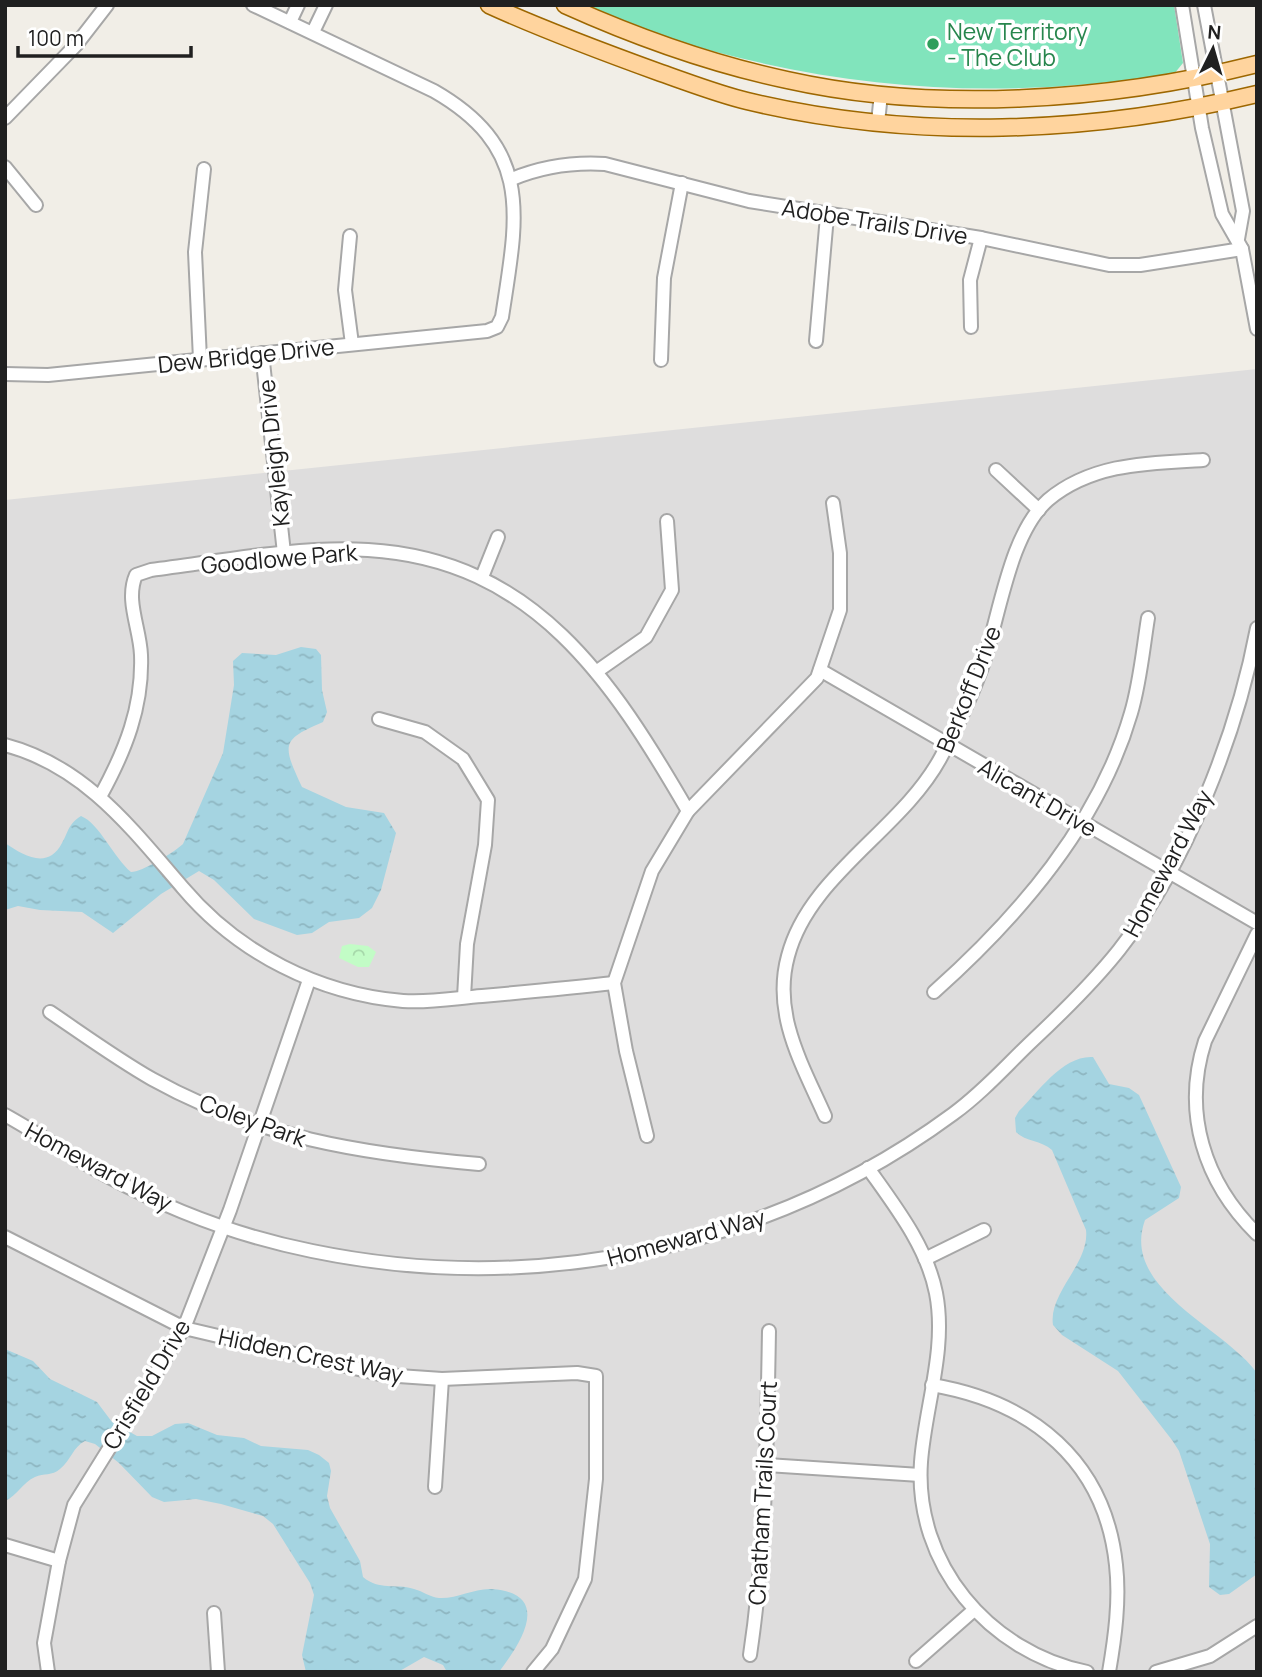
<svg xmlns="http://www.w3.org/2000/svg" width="1262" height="1677" font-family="Manrope,sans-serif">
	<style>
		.residential { fill: #dedddd }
		.park { fill: url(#park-crowns) }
		.pitch { fill: #81e4bc }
		.water { fill: url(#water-ripples) }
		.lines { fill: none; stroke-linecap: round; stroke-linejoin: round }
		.minor-casing { stroke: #a7a7a7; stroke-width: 16 }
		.major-casing { stroke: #9d6700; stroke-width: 19 }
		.minor { stroke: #fff; stroke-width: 12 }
		.major { stroke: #ffd49e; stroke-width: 16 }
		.leisure-dot { fill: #2e9e5b; stroke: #fff; stroke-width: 2.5 }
		.labels { text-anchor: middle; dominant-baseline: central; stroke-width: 7; stroke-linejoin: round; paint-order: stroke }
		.leisure-label { font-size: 23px; fill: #27864d; stroke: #fff; text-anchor: start }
		.street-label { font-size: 23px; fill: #202020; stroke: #fff }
	</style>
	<defs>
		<pattern id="park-crowns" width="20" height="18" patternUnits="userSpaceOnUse" patternTransform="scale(1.75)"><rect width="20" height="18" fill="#c2fcc6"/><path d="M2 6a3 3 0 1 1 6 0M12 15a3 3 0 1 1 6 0" fill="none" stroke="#a6d8aa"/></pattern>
		<pattern id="water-ripples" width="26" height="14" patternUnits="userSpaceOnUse" patternTransform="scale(1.75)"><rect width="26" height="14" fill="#a5d4e1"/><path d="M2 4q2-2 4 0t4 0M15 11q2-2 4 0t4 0" fill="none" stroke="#8eb6c1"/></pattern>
	</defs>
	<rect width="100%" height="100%" fill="#f1eee7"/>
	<path class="residential" d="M1257,369V1672H5V500Z"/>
	<path class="park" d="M350,944L368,946L376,952L369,967H358L339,958L342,946Z"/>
	<path class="pitch" d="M583,5H1174L1183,63L1174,74C995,101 840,91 667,38C638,30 611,16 583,5Z"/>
	<g class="water">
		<path d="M301,647L316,649L321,655L322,690L327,712L323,722C281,740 282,744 302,787L346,807L384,813L396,833L381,890L372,908L359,918L329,922L312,933L297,935L254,919L214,880L199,871L161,894L113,933L82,912L40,910L18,906L5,910V843C24,856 48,870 62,843C69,831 68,824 81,816C99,823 114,858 131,872C142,872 173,853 183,844L223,753L234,685L233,661L242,653L276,655Z"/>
		<path d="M1093,1057L1109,1084L1129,1088L1139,1095L1181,1187L1179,1198L1145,1220C1120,1289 1224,1327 1257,1373V1574L1229,1594L1220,1595L1209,1587L1210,1544L1179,1451L1172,1440L1118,1371L1062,1335L1053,1325C1048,1293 1090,1263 1086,1230L1052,1150C1041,1140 1026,1142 1016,1132L1015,1118L1019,1111C1038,1092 1063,1055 1093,1057Z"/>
		<path d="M5,1349L33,1361L50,1379L97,1402L112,1422L137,1436H152L175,1424L188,1423L217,1435L244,1438L261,1446L308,1450L319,1455L329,1463L331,1471L327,1496L330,1508L360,1561L363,1577C380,1591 394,1583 414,1589C422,1591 430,1597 439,1598C457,1599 474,1588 492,1589C554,1594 520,1644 499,1672H447L443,1665L424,1657L398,1672H306L302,1655L314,1595L310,1583L273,1524L263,1516L221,1504L196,1499L164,1502L152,1497L119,1463L95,1444L85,1441C73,1447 71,1460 60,1469C52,1476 44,1473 35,1477C23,1482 17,1496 5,1501Z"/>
	</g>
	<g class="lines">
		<defs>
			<g id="minor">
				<path d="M1182,5L1202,128L1222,214L1242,249L1257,329"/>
				<path d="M1204,5L1243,211L1238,239"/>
				<path d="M290,22L298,5"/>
				<path d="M313,32L326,5"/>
				<path d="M5,118L76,45L107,5"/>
				<path d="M878,122L881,94"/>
				<path d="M5,167L36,205"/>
				<path d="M512,179C541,167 573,162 605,164L749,201L981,238L1109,265H1140L1242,249"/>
				<path d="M350,236L345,290L352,344"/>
				<path d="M971,327L970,280L981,238"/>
				<path d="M816,341L827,216"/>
				<path d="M262,353L284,553"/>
				<path d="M200,359L195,252L204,169"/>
				<path d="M661,360L664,278L682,183"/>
				<path d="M5,374L48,375L487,331L497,327L502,317C517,218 535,149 434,91L253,5"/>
				<path d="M996,470L1039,510"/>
				<path d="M482,577L498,537"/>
				<path d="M820,670L1257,923"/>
				<path d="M596,672L646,637L672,590L667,521"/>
				<path d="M379,719L425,732L463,759L488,800L485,845L467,944L464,997"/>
				<path d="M5,745C85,766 132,829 183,888C238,953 319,994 403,1001C430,1003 456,998 482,996C526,992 570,988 614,983"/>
				<path d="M101,795C125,751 143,707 141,655C140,628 125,600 136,575L151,570C222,561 296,546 368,550C534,560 612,680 688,811"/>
				<path d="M1257,934L1205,1041C1182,1112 1204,1182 1257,1234"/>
				<path d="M934,992C1018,917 1099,824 1131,713C1140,683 1143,649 1148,618"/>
				<path d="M50,1012C84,1035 117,1059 152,1079C256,1137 362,1154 479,1164"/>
				<path d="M5,1115C41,1135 74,1158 109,1177C172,1211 242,1237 312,1251C535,1297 770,1249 953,1114C982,1093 1005,1067 1030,1043C1061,1014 1092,984 1119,950C1186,865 1237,734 1257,628"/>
				<path d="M825,1116C802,1064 772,1014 788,956C809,875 902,830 941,757C956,729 970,700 981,670C999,622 1008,535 1048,500C1092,463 1149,463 1203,460"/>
				<path d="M647,1136L626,1051L614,983L652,871L688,811L817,678L840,610V553L833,503"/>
				<path d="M868,1168C895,1206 927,1247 936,1293C947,1349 925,1407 921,1462C914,1564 989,1652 1087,1672"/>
				<path d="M5,1237L184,1328L384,1375L442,1379L577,1373L596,1376V1479L585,1579L552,1649L533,1672"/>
				<path d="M925,1259L984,1230"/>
				<path d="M932,1385C1032,1402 1105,1461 1116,1565C1120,1600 1115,1637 1109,1672"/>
				<path d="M767,1465L920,1475"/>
				<path d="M435,1487L442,1379"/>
				<path d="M5,1545L59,1561"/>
				<path d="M214,1613L218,1672"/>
				<path d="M750,1655C766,1548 767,1440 769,1331"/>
				<path d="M916,1661L974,1610"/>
				<path d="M48,1672L44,1643L59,1561L74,1505L184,1328L230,1210L309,980"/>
				<path d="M1156,1672L1210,1656L1257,1626"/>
			</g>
			<g id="major">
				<path d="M489,5C546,31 603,52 661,73C690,83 718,94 747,101C914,141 1091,134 1257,94"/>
				<path d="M565,5C636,37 712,64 787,80C935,113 1110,101 1257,64"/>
			</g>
		</defs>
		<use href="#minor" class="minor-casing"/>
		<use href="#major" class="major-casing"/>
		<use href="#minor" class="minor"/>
		<use href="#major" class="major"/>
	</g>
	<circle class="leisure-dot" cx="933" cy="44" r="7"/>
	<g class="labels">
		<g class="leisure-label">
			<text x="947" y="31">New Territory<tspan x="947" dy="26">- The Club</tspan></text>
		</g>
		<g class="street-label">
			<text transform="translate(875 221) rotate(9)">Adobe Trails Drive</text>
			<text transform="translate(246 355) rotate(-6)">Dew Bridge Drive</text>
			<text transform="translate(273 453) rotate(-96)">Kayleigh Drive</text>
			<text transform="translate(279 558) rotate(-5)">Goodlowe Park</text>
			<text transform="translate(968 689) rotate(-68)">Berkoff Drive</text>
			<text transform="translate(1038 797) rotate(30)">Alicant Drive</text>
			<text transform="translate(1167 863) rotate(-62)">Homeward Way</text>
			<text transform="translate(253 1120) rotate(20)">Coley Park</text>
			<text transform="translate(99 1166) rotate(28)">Homeward Way</text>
			<text transform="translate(686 1237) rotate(-15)">Homeward Way</text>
			<text transform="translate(311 1355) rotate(12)">Hidden Crest Way</text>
			<text transform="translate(146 1384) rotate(-59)">Crisfield Drive</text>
			<text transform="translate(762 1493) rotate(-87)">Chatham Trails Court</text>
		</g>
	</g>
	<rect width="1262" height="1677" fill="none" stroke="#202020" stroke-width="14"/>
	<g transform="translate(1213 49) rotate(5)" stroke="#ffffff" stroke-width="5" paint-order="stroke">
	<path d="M0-5L12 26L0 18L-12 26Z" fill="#202020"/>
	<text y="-10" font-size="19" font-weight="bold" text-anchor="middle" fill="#202020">N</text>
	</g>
	<path d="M18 46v10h173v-10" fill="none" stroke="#202020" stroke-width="3.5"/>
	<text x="28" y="46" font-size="21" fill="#202020" stroke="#ffffff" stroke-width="5" paint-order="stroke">100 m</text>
</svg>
